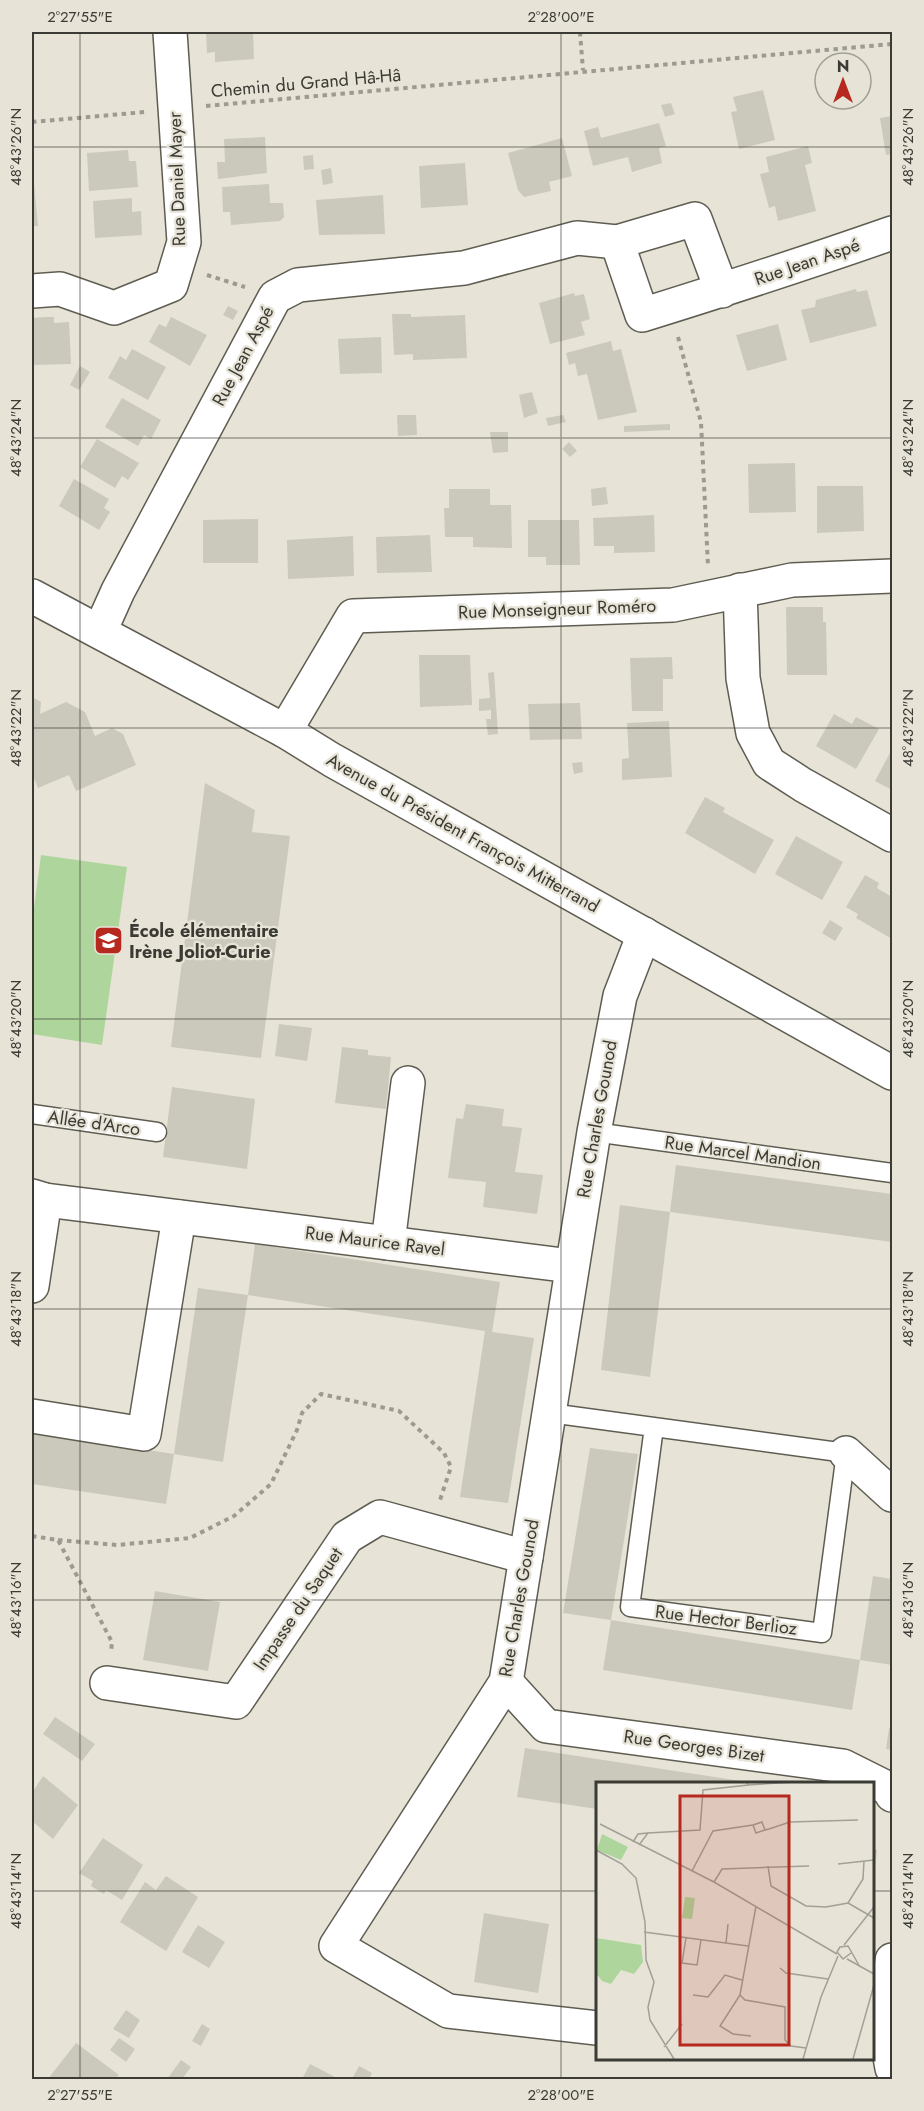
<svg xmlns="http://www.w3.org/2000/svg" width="924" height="2111" font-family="Jost,sans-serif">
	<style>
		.green { fill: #aed69c }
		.building { fill: #cbc9bc }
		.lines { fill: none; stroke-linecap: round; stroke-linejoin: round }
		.lane-casing { stroke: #5f5d52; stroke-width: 21 }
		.street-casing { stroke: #5f5d52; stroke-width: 36 }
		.secondary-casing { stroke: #5f5d52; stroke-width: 36 }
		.path { stroke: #9d9b91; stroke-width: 4; stroke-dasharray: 4.5 4.5; stroke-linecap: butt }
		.lane { stroke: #fff; stroke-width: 18 }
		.street { stroke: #fff; stroke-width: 33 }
		.secondary { stroke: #fff; stroke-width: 33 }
		.ticks { fill: none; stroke: #3b3a34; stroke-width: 1.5; stroke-opacity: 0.45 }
		.labels { text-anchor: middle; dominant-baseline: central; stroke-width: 4.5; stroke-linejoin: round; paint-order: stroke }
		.street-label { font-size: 18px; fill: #3b3a34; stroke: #e7e4d7 }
		.poi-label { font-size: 18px; font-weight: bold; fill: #3b3a34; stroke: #e7e4d7; text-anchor: start }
		.inset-road { fill: none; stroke: #a2a096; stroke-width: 1.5 }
		.view { fill: #b7291e; fill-opacity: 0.15; stroke: #b7291e; stroke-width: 3 }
		.inset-edge { fill: none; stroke: #3b3a34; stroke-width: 3 }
		.neatline { fill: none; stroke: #3b3a34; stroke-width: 2 }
		.ticks-label { font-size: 15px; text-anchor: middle; fill: #3b3a34 }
	</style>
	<rect width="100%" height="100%" fill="#e7e4d7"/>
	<path class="green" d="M41,855L127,867L102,1045L32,1034V923Z"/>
	<g class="building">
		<path d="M206,32H253L254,59L215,62V52L207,53Z"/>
		<path d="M763,90L775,140L739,149L731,112L737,111L733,97Z"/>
		<path d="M671,103L675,114L665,117L661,105Z"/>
		<path d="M892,116V154L886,155L880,118Z"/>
		<path d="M659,123L666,146L659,148L662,163L632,172L628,157L593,166L584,131L598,127L601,138Z"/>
		<path d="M265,137L267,173L218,179L217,162H225L224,139Z"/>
		<path d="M562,138L572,176L549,182L551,191L524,197L518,190L508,153Z"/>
		<path d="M808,146L812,163L805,165L816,211L778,221L775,206L769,208L760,174L769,172L766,157Z"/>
		<path d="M128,150L129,161H136L138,187L89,191L87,153Z"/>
		<path d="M313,155L314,169L304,170L303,156Z"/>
		<path d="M465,163L468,205L421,208L419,166Z"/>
		<path d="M331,168L333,183L323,185L321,170Z"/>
		<path d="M32,172H33L38,226H32Z"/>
		<path d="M269,184L270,203H283L284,217L280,221L231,225L230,212H223L222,187Z"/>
		<path d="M383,195L385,234L319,235L316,200Z"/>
		<path d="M132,198V212L141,211L142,235L95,238L93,201Z"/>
		<path d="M856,289L857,292L867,290L877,326L810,343L801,310L815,307L816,300Z"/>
		<path d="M574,293L575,296L584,294L590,319L581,322L585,335L550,344L539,303Z"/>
		<path d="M228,306L238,311L233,320L223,315Z"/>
		<path d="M392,314H411V317L465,315L467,358L413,360V354L394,355Z"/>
		<path d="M46,317H54V323L69,322L71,364L33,365L32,318Z"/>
		<path d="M171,317L207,335L190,366L149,342L159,324L166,327Z"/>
		<path d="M778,324L787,360L747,371L736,335Z"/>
		<path d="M381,337L382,373L340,374L338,339Z"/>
		<path d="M611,341L613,351L621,349L637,412L598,420L587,374L578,376L575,363L569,365L566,353Z"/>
		<path d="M132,349L166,367L148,400L108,378L120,356L126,360Z"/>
		<path d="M80,366L90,372L79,390L70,385Z"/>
		<path d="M532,392L538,413L524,418L519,395Z"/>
		<path d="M122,398L161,420L151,439L144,435L138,446L105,427Z"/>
		<path d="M397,415H416L417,435L398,436Z"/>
		<path d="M563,415L566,422L548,426L546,418Z"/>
		<path d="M670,424V430L624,432V426Z"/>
		<path d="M490,432H508V452L493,453Z"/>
		<path d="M97,439L139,463L128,480L122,476L115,488L80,467Z"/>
		<path d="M569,442L577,451L570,457L562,449Z"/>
		<path d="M795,463L796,512L749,513L748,464Z"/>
		<path d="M74,479L109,499L104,508L110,512L99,530L59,506Z"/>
		<path d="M817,486H863L864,531L817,533Z"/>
		<path d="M606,487L608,504L592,506L591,489Z"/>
		<path d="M449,489H490V505H511L512,548L473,547V537H445L444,508H449Z"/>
		<path d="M654,515L655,552L614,553V546H594L593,518Z"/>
		<path d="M258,519V563H203V520Z"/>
		<path d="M528,520H579L580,565H546V557H528Z"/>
		<path d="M430,535L432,572L377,573L376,537Z"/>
		<path d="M353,536L354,576L288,579L287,540Z"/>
		<path d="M786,607H823V622H826L827,675H787Z"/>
		<path d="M419,655H470L472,705L420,707Z"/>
		<path d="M672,657L673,679H663V711H632L630,658Z"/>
		<path d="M494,672L498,734L488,735L486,719H491V710L479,711V699L490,698L488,673Z"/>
		<path d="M32,697L41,702L40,714L66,702L85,712L95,736L112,728L123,734L136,765L76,791L69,775L38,788L32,773Z"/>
		<path d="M580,703L582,739L530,740L528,704Z"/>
		<path d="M834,714L852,724L856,717L879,729L856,769L816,746Z"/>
		<path d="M669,721L672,777L622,780V759L629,758L627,723Z"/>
		<path d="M892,749V790L875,781Z"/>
		<path d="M582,762L583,772L574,774L572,763Z"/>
		<path d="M205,783L255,810L252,832L290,836L261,1058L171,1047Z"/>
		<path d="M705,797L725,808L723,812L774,840L755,874L685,833Z"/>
		<path d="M796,836L843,862L822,900L775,874Z"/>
		<path d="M865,875L879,883L877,888L892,897V939L856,918L858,914L846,907Z"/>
		<path d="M830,920L843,928L835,941L822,933Z"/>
		<path d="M279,1024L312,1028L307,1061L275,1056Z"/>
		<path d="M342,1047L368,1050V1055L391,1057L386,1109L335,1103Z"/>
		<path d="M172,1087L255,1099L247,1169L163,1157Z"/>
		<path d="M466,1104L504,1109L502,1126L522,1128L515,1172L543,1175L537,1214L483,1207L486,1182L448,1178L456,1118L463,1119Z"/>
		<path d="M676,1165L892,1194V1242L670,1212Z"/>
		<path d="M620,1205L670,1212L650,1377L601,1370Z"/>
		<path d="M255,1244L500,1282L492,1332L534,1338L508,1503L460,1497L485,1331L248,1295L223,1462L174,1454L198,1288L248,1295Z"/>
		<path d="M32,1432L174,1454L166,1504L32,1484Z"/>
		<path d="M590,1448L638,1454L611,1620L563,1613Z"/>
		<path d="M873,1576L892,1579V1665L860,1660Z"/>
		<path d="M155,1591L220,1602L208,1671L143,1660Z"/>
		<path d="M611,1620L860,1660L852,1710L603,1670Z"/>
		<path d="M55,1717L95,1744L82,1761L43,1734Z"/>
		<path d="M889,1728L892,1729V1750L886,1749Z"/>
		<path d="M525,1748L754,1783V1784H597V1809L517,1797Z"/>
		<path d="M43,1776L78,1805L53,1839L32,1821V1793Z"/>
		<path d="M103,1838L143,1865L122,1900L106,1890L104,1894L91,1886L93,1881L79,1873Z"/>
		<path d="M872,1849L877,1850L873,1881L872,1880Z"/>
		<path d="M166,1876L198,1897L166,1951L120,1922L145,1882L156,1890Z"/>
		<path d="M484,1913L549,1924L538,1993L474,1982Z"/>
		<path d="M198,1925L225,1942L209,1968L182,1952Z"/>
		<path d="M126,2010L140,2020L129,2038L113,2029Z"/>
		<path d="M202,2024L210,2029L201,2046L192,2041Z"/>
		<path d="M119,2038L135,2049L126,2062L110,2050Z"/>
		<path d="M76,2043L119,2075L115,2079H48Z"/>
		<path d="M181,2060L191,2067L182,2079H167Z"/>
		<path d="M310,2064L339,2079H302Z"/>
		<path d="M359,2066L372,2073L369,2079H352Z"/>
	</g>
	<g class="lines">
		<defs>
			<g id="lane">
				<path d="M32,1114L157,1132"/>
				<path d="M594,1132L892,1173"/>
				<path d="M550,1413L846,1453L822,1633L630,1607L654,1427"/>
			</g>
			<g id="street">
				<path d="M32,291L60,289L114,308L171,285L184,242L170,32"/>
				<path d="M722,291L695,219L617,242L642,315C726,289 809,262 892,233"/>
				<path d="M740,590L743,678L753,733L769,763L803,785L892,835"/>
				<path d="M100,631L118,591L275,297L298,285L464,268L577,238L617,242"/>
				<path d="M285,731L353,616L673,605L792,580L892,576"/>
				<path d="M32,1196L45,1200L571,1266"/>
				<path d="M388,1243L408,1083"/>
				<path d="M32,1286L45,1200"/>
				<path d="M32,1416L144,1434L179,1217"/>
				<path d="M846,1453L892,1495"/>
				<path d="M506,1682L546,1726L843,1766L889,1789L892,1795"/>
				<path d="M107,1683L236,1702L347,1537L380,1517L526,1557"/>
				<path d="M892,1960L885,2029L892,2068"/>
				<path d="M597,2028L448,2011L336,1946L506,1682L594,1132L620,996L644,934"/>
			</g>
			<path id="secondary" d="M32,596L285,731L332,760L892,1073"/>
		</defs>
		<use href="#lane" class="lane-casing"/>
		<use href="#street" class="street-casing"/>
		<use href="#secondary" class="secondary-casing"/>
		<g class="path">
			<path d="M580,32L583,70"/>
			<path d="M206,106L892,44"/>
			<path d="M32,122L145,112"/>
			<path d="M207,275L245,287"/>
			<path d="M678,337L701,422L708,566"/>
			<path d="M32,1536L58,1540L112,1642L111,1652"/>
			<path d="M58,1540L117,1545L190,1538L234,1516L271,1484L297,1430L302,1413L321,1394L399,1411L444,1453L451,1467L440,1500"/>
		</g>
		<use href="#lane" class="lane"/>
		<use href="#street" class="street"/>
		<use href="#secondary" class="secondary"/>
	</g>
	<path class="ticks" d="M80,32V2080M561,32V2080M32,147H892M32,438H892M32,728H892M32,1019H892M32,1309H892M32,1600H892M32,1891H597M872,1891H892"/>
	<defs>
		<symbol id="school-square" viewBox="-11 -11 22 22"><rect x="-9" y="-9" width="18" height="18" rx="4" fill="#b7291e" stroke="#e7e4d7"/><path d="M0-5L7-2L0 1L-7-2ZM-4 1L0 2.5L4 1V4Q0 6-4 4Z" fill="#fff"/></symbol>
	</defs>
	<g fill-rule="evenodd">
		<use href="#school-square" x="92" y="924" width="33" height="33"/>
	</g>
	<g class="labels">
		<g class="street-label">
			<text transform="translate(306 83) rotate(-5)">Chemin du Grand Hâ-Hâ</text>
			<text transform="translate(177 179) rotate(-92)">Rue Daniel Mayer</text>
			<text transform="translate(807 262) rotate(-19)">Rue Jean Aspé</text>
			<text transform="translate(243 356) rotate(-62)">Rue Jean Aspé</text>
			<text transform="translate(557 609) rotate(-2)">Rue Monseigneur Roméro</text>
			<text transform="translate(463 833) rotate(29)">Avenue du Président François Mitterrand</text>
			<text transform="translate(597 1119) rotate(-80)">Rue Charles Gounod</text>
			<text transform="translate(94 1123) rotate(8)">Allée d'Arco</text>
			<text transform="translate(743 1153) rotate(8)">Rue Marcel Mandion</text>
			<text transform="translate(375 1241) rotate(7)">Rue Maurice Ravel</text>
			<text transform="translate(519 1598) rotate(-80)">Rue Charles Gounod</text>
			<text transform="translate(298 1609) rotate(-56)">Impasse du Saquet</text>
			<text transform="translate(726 1620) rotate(7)">Rue Hector Berlioz</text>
			<text transform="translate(694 1746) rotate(8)">Rue Georges Bizet</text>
		</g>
		<g class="poi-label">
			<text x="129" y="931">École élémentaire<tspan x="129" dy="21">Irène Joliot-Curie</tspan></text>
		</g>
	</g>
	<g transform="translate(596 1782)">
		<rect width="278" height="278" fill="#e7e4d7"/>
		<path d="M6,52L32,65L25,78L1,68ZM89,115L99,116L96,137L86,136ZM0,156L45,163L47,180L38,192L25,188L15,202L6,199L0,191Z" fill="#aed69c"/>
		<path class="inset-road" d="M152,3L198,0M4,42L118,100L241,172M169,48L166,40L157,43L160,51L169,48L173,47L194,40L262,38M52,51L104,48L107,8L152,3L151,0M37,60L42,52L52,51L43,63M0,68L26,82L40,96L49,140L50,178L58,200L52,225L54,238L78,277M242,82L278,78M172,84L175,104L210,124L230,125L252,121L267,97L268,79M96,89L117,49L157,43M118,100L126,87L213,84M252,121L278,136M48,150L152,164M90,156L86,181L101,183L105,158M130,161L132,142M248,163L278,125M255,171L247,177L241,170L244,165L252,164L264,185M251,177L278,192M184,186L190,191L232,197M97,213L112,215L129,193L146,198M144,213L149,218L189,225V258L195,264L210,266M155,254L137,252L124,244L144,213L160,124M68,265L86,242M207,277L225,215L242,174M257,277L278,203"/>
		<path class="view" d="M84,14H193V263H84Z"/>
		<rect width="278" height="278" class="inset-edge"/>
	</g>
	<rect width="924" height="2111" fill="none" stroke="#e7e4d7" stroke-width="66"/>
	<g transform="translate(843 81)"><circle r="28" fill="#e7e4d7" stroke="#a2a096" stroke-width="1.5"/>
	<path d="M0-4.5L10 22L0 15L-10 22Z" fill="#b7291e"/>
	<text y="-9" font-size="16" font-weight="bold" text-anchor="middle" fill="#3b3a34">N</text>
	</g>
	<rect x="33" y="33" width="858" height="2045" class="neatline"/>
	<g class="ticks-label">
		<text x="80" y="22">2°27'55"E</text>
		<text x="561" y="22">2°28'00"E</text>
		<text transform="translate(16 147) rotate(-90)" y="5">48°43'26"N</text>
		<text transform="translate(908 147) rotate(-90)" y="5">48°43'26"N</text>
		<text transform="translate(16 438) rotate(-90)" y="5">48°43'24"N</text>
		<text transform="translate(908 438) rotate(-90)" y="5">48°43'24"N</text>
		<text transform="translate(16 728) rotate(-90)" y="5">48°43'22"N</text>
		<text transform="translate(908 728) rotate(-90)" y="5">48°43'22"N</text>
		<text transform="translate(16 1019) rotate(-90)" y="5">48°43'20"N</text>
		<text transform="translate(908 1019) rotate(-90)" y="5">48°43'20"N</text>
		<text transform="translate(16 1309) rotate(-90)" y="5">48°43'18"N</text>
		<text transform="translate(908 1309) rotate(-90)" y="5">48°43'18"N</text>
		<text transform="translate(16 1600) rotate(-90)" y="5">48°43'16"N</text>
		<text transform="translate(908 1600) rotate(-90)" y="5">48°43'16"N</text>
		<text transform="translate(16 1891) rotate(-90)" y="5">48°43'14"N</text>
		<text transform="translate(908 1891) rotate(-90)" y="5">48°43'14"N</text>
		<text x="80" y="2100">2°27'55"E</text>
		<text x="561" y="2100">2°28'00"E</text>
	</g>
</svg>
